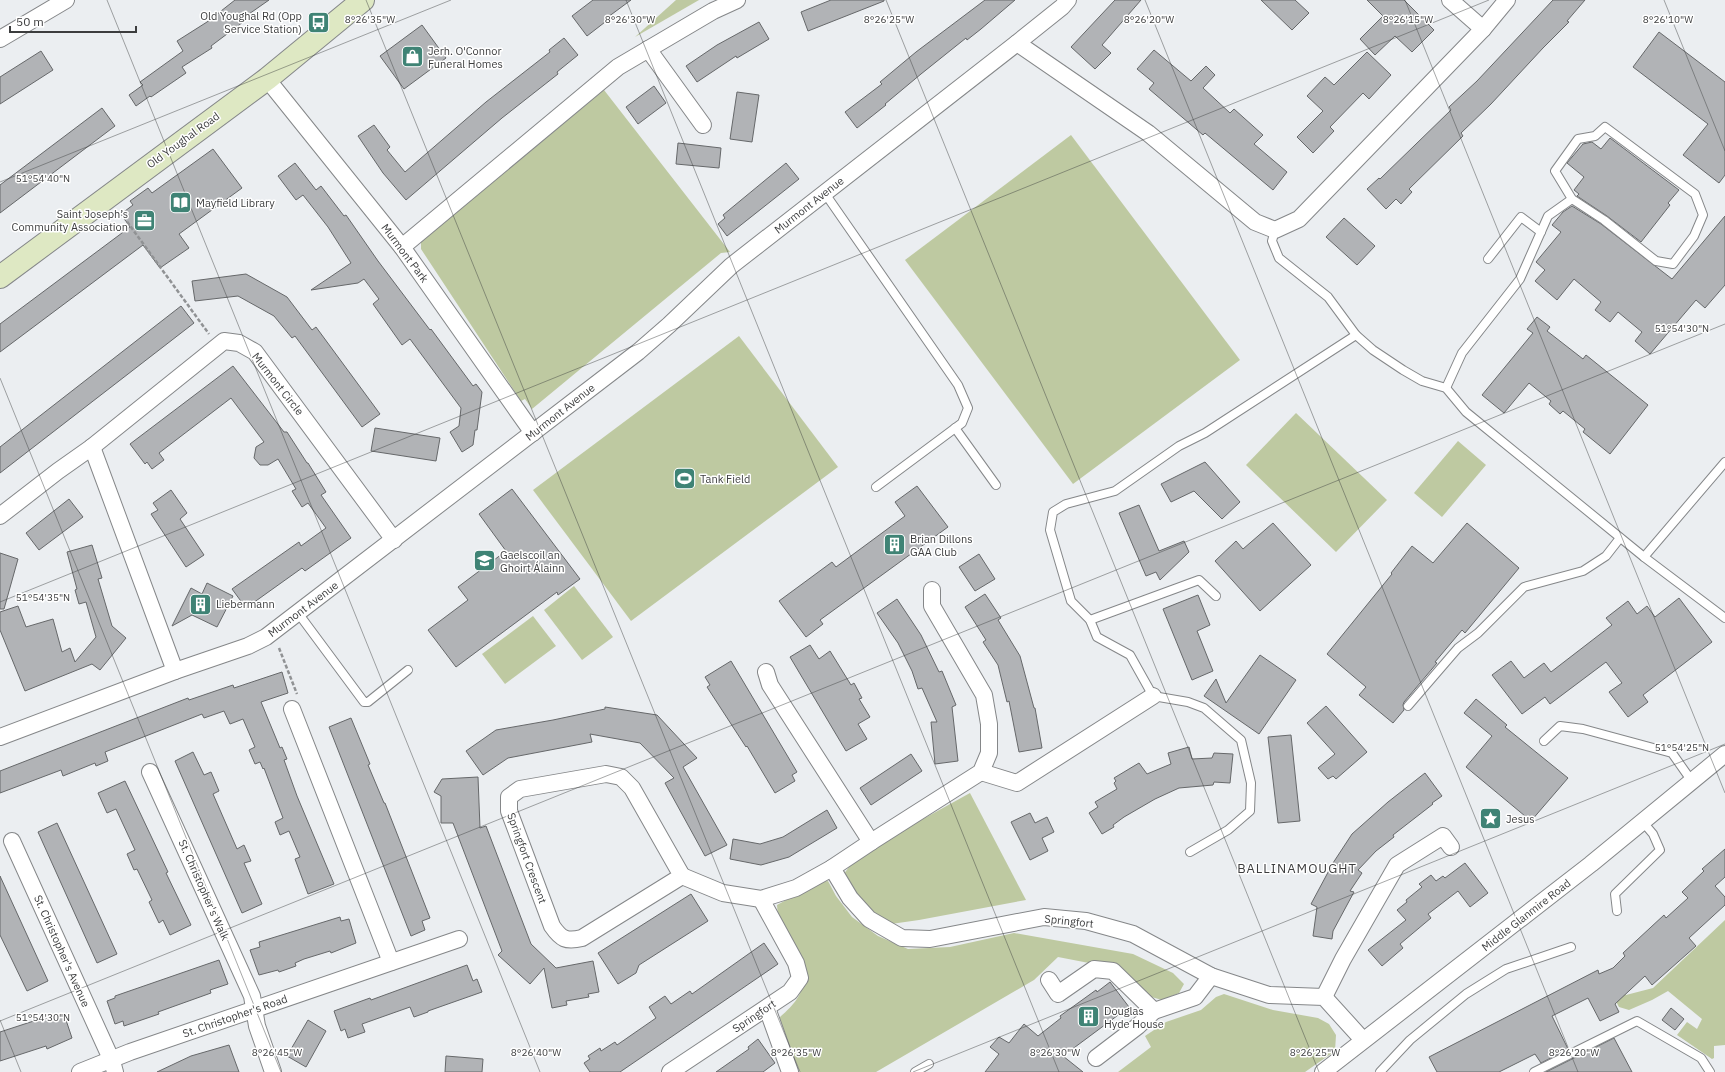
<svg xmlns="http://www.w3.org/2000/svg" width="1725" height="1072" font-family="'IBM Plex Sans',sans-serif">
	<style>
		.green { fill: #bec9a1 }
		.building { fill: #b1b3b6; stroke: #66686a }
		.lines { fill: none; stroke-linecap: round; stroke-linejoin: round }
		.lane-casing { stroke: #858789; stroke-width: 10 }
		.street-casing { stroke: #858789; stroke-width: 18 }
		.secondary-casing { stroke: #858789; stroke-width: 24 }
		.path { stroke: #909294; stroke-width: 2.5; stroke-dasharray: 4 2; stroke-linecap: butt }
		.lane { stroke: #fff; stroke-width: 8 }
		.street { stroke: #fff; stroke-width: 16 }
		.secondary { stroke: #dee8c3; stroke-width: 22 }
		.ticks { fill: none; stroke: #3c3d3e; stroke-width: 1; stroke-opacity: 0.45 }
		.labels { text-anchor: middle; dominant-baseline: central; stroke-width: 3; stroke-linejoin: round; paint-order: stroke }
		.poi-label { font-size: 11px; fill: #3c3d3e; stroke: #fff; text-anchor: start }
		.street-label { font-size: 11px; fill: #3c3d3e; stroke: #fff }
		.quarter-label { font-size: 13px; letter-spacing: 1px; fill: #3c3d3e; stroke: #fff }
		.ticks-label { font-size: 10px; text-anchor: middle; fill: #3c3d3e; stroke: #fff; stroke-width: 3; stroke-linejoin: round; paint-order: stroke }
	</style>
	<rect width="100%" height="100%" fill="#ebeef1"/>
	<g class="green">
		<path d="M676,0H699L635,37Z"/>
		<path d="M604,90L730,252L721,253L532,409L525,399L521,401L421,249V242Z"/>
		<path d="M1071,135L1240,360L1073,484L905,260Z"/>
		<path d="M739,336L838,467L631,621L533,490Z"/>
		<path d="M1296,413L1387,500L1336,552L1246,465Z"/>
		<path d="M1458,441L1486,465L1442,517L1414,493Z"/>
		<path d="M574,586L613,637L582,660L544,610Z"/>
		<path d="M533,616L556,646L505,684L482,654Z"/>
		<path d="M970,793L1026,900L919,920L891,924L873,915L856,897L843,875L858,855Z"/>
		<path d="M828,881L836,896L852,917L878,936L908,949L950,947L1014,933L1133,954L1173,973L1184,984L1179,993L1162,1000L1141,994L1120,969L1058,957L1034,980L876,1072H800L779,1018C797,1002 801,996 807,972L778,917L777,905L819,882Z"/>
		<path d="M1725,920V1045L1714,1046V1058L1712,1059L1677,1035L1687,1022L1697,1029L1702,1019L1668,991L1652,1000L1629,1010L1619,1007L1605,981L1612,978L1626,995L1653,988Z"/>
		<path d="M1224,994L1273,1010L1318,1018L1329,1024L1336,1035L1335,1051L1305,1072H1118L1151,1047L1145,1036L1166,1022L1201,1010L1216,997Z"/>
	</g>
	<g class="building">
		<path d="M235,0H269L249,14L251,16L211,46L212,48L182,67L186,73L151,97L150,96L136,106L129,95L143,85L140,82L183,51L177,41L207,22Z"/>
		<path d="M593,0H631L608,17L609,19L587,36L572,16Z"/>
		<path d="M831,0H884V1L808,31L801,12Z"/>
		<path d="M985,0H1015L981,29L967,40L966,38L921,74L885,104L886,105L857,128L845,112L882,84L880,82L916,52Z"/>
		<path d="M1115,0H1141L1102,45L1111,53L1095,69L1071,47Z"/>
		<path d="M1261,0H1295L1309,13L1292,30Z"/>
		<path d="M1367,0H1404L1434,30L1412,52L1395,36L1375,55L1360,39L1383,16Z"/>
		<path d="M1553,0H1585L1567,21L1569,22L1543,48L1491,104L1461,133L1463,136L1409,189L1412,192L1401,204L1396,199L1386,209L1367,189L1379,178L1380,179L1451,110L1449,107L1477,81Z"/>
		<path d="M759,22L769,39L737,58L736,56L697,82L686,66L717,45Z"/>
		<path d="M422,25L446,58L404,89L380,56Z"/>
		<path d="M1659,32L1725,82V175L1719,183L1683,155L1708,124L1633,67Z"/>
		<path d="M564,38L578,55L557,72L558,74L502,118L406,200L383,173L358,136L374,125L390,147L387,150L405,172L486,102L550,52L549,50Z"/>
		<path d="M1154,50L1191,81L1206,66L1215,75L1203,88L1230,113L1234,109L1263,135L1254,144L1287,172L1273,190L1205,133L1203,135L1149,89L1154,83L1137,69Z"/>
		<path d="M41,51L53,70L0,104V77Z"/>
		<path d="M1367,52L1391,75L1369,99L1363,93L1330,127L1334,131L1313,153L1297,137L1323,111L1307,96L1325,77L1334,85Z"/>
		<path d="M654,86L666,103L638,124L626,107Z"/>
		<path d="M737,92L759,95L752,142L730,139Z"/>
		<path d="M102,108L115,126L0,213V185Z"/>
		<path d="M1610,138L1679,190L1668,203L1670,205L1641,242L1607,216L1577,196L1579,194L1574,190L1584,177L1567,163L1583,144L1592,142L1601,149Z"/>
		<path d="M678,143L721,148L719,168L676,164Z"/>
		<path d="M213,149L242,188L179,234L189,248L160,268L143,245L0,352V324L130,227L121,214L133,205L130,201L148,188L152,193Z"/>
		<path d="M295,163L316,190L321,186L344,216L346,215L378,261L430,330L431,329L473,386L476,384L482,392L477,430H475L473,445L462,452L450,432L459,426L461,408L410,339L402,345L373,304L379,299L364,279L358,283L311,290L351,263L328,227L303,195L296,200L278,176Z"/>
		<path d="M786,163L799,179L727,236L718,224L725,218L723,215Z"/>
		<path d="M1572,206L1601,224L1672,279L1725,216V285L1705,308L1696,300L1650,354L1635,341L1642,332L1618,312L1610,322L1595,310L1601,302L1574,279L1557,300L1535,281L1545,270L1536,262L1561,232L1552,225L1563,212Z"/>
		<path d="M1344,218L1375,246L1357,265L1326,237Z"/>
		<path d="M246,274L287,297L312,330L316,327L380,414L362,427L295,336L292,338L274,316L238,296L195,301L192,281Z"/>
		<path d="M181,306L194,323L0,473V447Z"/>
		<path d="M1537,317L1550,327L1547,331L1583,359L1586,355L1648,405L1610,454L1583,432L1585,429L1563,411L1560,414L1549,404L1551,401L1529,383L1504,413L1482,395L1533,333L1527,329Z"/>
		<path d="M233,366L284,432H287L307,463H308L326,492L321,495L351,538L305,571L302,568L246,608L232,589L299,542L301,546L326,528L308,503L302,507L292,491L296,489L278,459L268,465H260L254,458L256,447L264,442L231,398L159,453L164,460L152,469L147,462L145,464L130,444Z"/>
		<path d="M375,428L440,438L436,461L371,451Z"/>
		<path d="M1205,462L1240,502L1222,519L1194,491L1171,502L1161,484Z"/>
		<path d="M917,486L948,527L820,620L823,624L806,637L779,601L832,562L836,567L905,516L895,502Z"/>
		<path d="M512,489L580,579L558,595L557,592L456,667L428,630L468,600L458,587L506,551L479,514Z"/>
		<path d="M171,490L187,513L180,519L204,555L186,567L151,514L158,510L153,503Z"/>
		<path d="M69,499L83,517L39,550L26,533Z"/>
		<path d="M1139,505L1159,551L1184,541L1189,552L1160,580L1156,572L1146,576L1119,513Z"/>
		<path d="M1273,523L1311,565L1260,611L1215,561L1236,541L1243,549Z"/>
		<path d="M1467,523L1519,568L1465,633L1462,630L1435,662L1437,663L1404,702L1403,705L1404,710L1393,723L1359,695L1366,687L1327,654L1392,574L1391,573L1412,546L1433,563Z"/>
		<path d="M92,545L102,578L98,579L112,626L126,638L100,670L92,664L25,691L0,630V612L18,606L26,627L53,619L62,652L70,648L75,662L96,637L86,602L79,604L75,590L77,589L67,552Z"/>
		<path d="M0,553L18,559L4,609H0Z"/>
		<path d="M979,554L995,579L975,591L959,567Z"/>
		<path d="M207,583L233,596L217,627L192,615L172,626L191,588L202,594Z"/>
		<path d="M985,594L1001,618L998,620L1020,656L1034,708H1035L1042,748L1019,752L1009,701L1007,702L998,665L983,642L986,640L965,607Z"/>
		<path d="M1198,595L1210,625L1197,631L1213,671L1192,680L1163,609Z"/>
		<path d="M1679,598L1712,642L1643,695L1648,702L1628,717L1609,692L1622,683L1606,662L1550,704L1545,697L1522,714L1492,675L1511,661L1524,678L1544,663L1551,672L1612,625L1606,618L1628,601L1637,614L1647,606L1655,617Z"/>
		<path d="M897,599L921,635L939,672L942,671L956,705L952,707L958,761L935,764L931,722H937L922,688L918,689L912,671L898,643L877,613Z"/>
		<path d="M810,645L819,659L830,651L851,685L854,683L862,698L859,699L870,717L858,724L867,739L846,751L790,657Z"/>
		<path d="M1260,655L1296,680L1259,734L1204,696L1216,679L1226,703Z"/>
		<path d="M731,661L797,772L792,775L795,781L775,793L747,746L746,747L707,687L710,685L705,677Z"/>
		<path d="M282,672L288,693L261,702L280,748L282,747L287,759L284,760L297,796L334,884L308,894L295,859L300,857L289,831L280,835L275,822L283,818L264,768L263,769L260,762L255,764L249,750L255,747L243,719L230,724L224,711L204,718L202,714L105,752L108,761L96,766L95,763L63,776L61,770L0,793V771L188,698L189,700L233,685L234,688Z"/>
		<path d="M1476,699L1507,725L1505,727L1568,778L1531,821L1466,767L1492,736L1464,713Z"/>
		<path d="M1326,706L1367,752L1336,779L1333,776L1328,779L1318,768L1335,754L1307,723Z"/>
		<path d="M605,707L657,715L697,758L683,767L727,845L705,856L665,783L674,778L640,743L590,734L592,742L508,758L483,775L466,751L496,730L553,720L605,709Z"/>
		<path d="M351,718L370,764L368,765L384,803H385L430,918L422,921L425,930L411,936L329,727Z"/>
		<path d="M1291,735L1300,821L1278,823L1268,737Z"/>
		<path d="M1189,747L1192,759L1212,758L1214,753L1233,754L1230,783L1214,782L1213,785L1179,788L1155,799L1124,817L1113,825L1114,827L1102,834L1089,813L1098,807L1095,802L1117,789L1114,783L1116,781L1114,778L1139,763L1147,774L1171,764L1168,753Z"/>
		<path d="M193,752L204,775L211,772L214,779L219,791L213,794L237,849L244,845L251,861L244,863L262,904L242,913L175,761Z"/>
		<path d="M911,754L922,771L871,805L860,788Z"/>
		<path d="M1425,773L1442,796L1432,803L1433,804L1393,835L1394,837L1376,851L1358,870L1362,873L1350,891L1354,892L1333,931L1332,939L1313,936L1317,907L1311,904L1333,863L1352,834L1388,802Z"/>
		<path d="M478,777L480,828L486,826L531,944L556,968L593,961L599,992L588,994L589,997L566,1001L567,1005L552,1008L544,968L530,984L498,955L502,951L453,823H441V796L434,792L442,779Z"/>
		<path d="M125,781L168,872L166,873L191,925L170,935L163,920L159,923L149,902L152,900L137,869L134,870L127,854L135,850L116,809L107,813L98,793Z"/>
		<path d="M827,810L837,828L789,857L761,865L730,859L733,839L760,844L783,837Z"/>
		<path d="M1030,813L1035,823L1047,817L1054,832L1042,838L1048,851L1030,860L1011,822Z"/>
		<path d="M57,823L117,954L97,963L38,832Z"/>
		<path d="M1725,849V877L1715,886L1725,897V905L1689,938L1696,946L1652,985L1645,976L1615,1004L1619,1012L1600,1021L1588,998L1552,1016L1568,1049L1541,1063L1535,1054L1499,1072H1437L1429,1057L1598,970L1599,974L1613,968L1625,956L1623,953L1664,915L1666,918L1688,898L1682,892L1704,871L1702,869Z"/>
		<path d="M1465,863L1488,893L1470,907L1458,891L1428,914L1431,918L1400,944L1403,948L1382,966L1368,950L1406,920L1397,910L1407,902L1406,900L1422,887L1419,884L1431,875L1436,881L1443,876L1445,878Z"/>
		<path d="M0,876L48,981L27,991L0,935Z"/>
		<path d="M691,894L708,921L639,965L636,973L618,984L598,953Z"/>
		<path d="M340,917L341,921L349,919L356,943L331,953L330,951L304,959L295,963L296,966L279,972L278,970L259,975L250,950L260,947L259,942Z"/>
		<path d="M764,943L778,964L620,1072H590L584,1063L590,1059L588,1056L600,1048L601,1051L615,1042L617,1045L656,1018L649,1007L665,996L671,1004L690,991L692,994Z"/>
		<path d="M219,960L228,984L210,990L211,993L158,1012L159,1014L124,1026L123,1021L115,1024L107,1001L115,998V996Z"/>
		<path d="M467,965L473,981L477,979L482,992L428,1011V1012L414,1017L410,1007L362,1024L365,1032L348,1038L345,1029L341,1031L334,1011L370,998L371,1000Z"/>
		<path d="M1110,982L1129,1007L1063,1056L1083,1072H985L999,1054L990,1047L999,1037L1009,1043L1024,1024L1038,1036L1061,1018L1060,1016L1096,990L1097,992Z"/>
		<path d="M1671,1008L1684,1019L1675,1030L1662,1020Z"/>
		<path d="M64,1014L72,1038L47,1049L46,1046L0,1061V1032L46,1017L47,1019Z"/>
		<path d="M308,1020L326,1031L306,1067L287,1056Z"/>
		<path d="M1614,1038L1632,1072H1546Z"/>
		<path d="M758,1039L775,1063L763,1072H716L749,1049L748,1047Z"/>
		<path d="M229,1045L239,1072H157L191,1056Z"/>
		<path d="M446,1056L483,1059L482,1072H445Z"/>
	</g>
	<g class="lines">
		<defs>
			<g id="lane">
				<path d="M824,192L958,385L968,408L962,423L876,487"/>
				<path d="M1275,230L1272,241L1279,258L1328,297L1356,335L1373,350L1403,370L1422,381L1446,388L1466,412L1644,557L1725,618"/>
				<path d="M1488,259L1521,217L1541,232"/>
				<path d="M1446,388L1462,353L1520,279L1548,216L1572,199L1604,220L1656,261L1673,264L1694,236L1703,215L1695,194L1605,127L1595,136L1578,139L1555,171L1572,199"/>
				<path d="M955,428L996,485"/>
				<path d="M1644,557L1725,462"/>
				<path d="M298,613L364,702H368L408,670"/>
				<path d="M1090,620L1199,580L1216,596"/>
				<path d="M1408,706L1458,648L1478,633L1524,587L1583,571L1606,556L1620,538"/>
				<path d="M1544,741L1560,726L1583,729L1672,753L1691,780"/>
				<path d="M1190,852L1228,830L1250,811L1251,783L1241,740L1204,708L1188,702L1153,696L1130,655L1097,637L1090,620L1071,601L1050,530L1053,512L1066,504L1115,491L1179,446L1205,433L1356,335"/>
				<path d="M1617,911L1615,894L1660,850L1653,834L1642,821"/>
				<path d="M915,1072L929,1064"/>
				<path d="M1380,1072L1410,1040L1466,994L1506,969L1571,947"/>
				<path d="M1534,1072L1637,1021L1701,1058L1710,1072"/>
			</g>
			<g id="street">
				<path d="M1450,0L1483,29"/>
				<path d="M0,39L66,0"/>
				<path d="M1017,43L1148,133L1255,222L1275,230L1299,219L1483,29L1507,0"/>
				<path d="M648,49L703,125"/>
				<path d="M267,79L402,247L533,433"/>
				<path d="M402,247L618,67L713,11L737,0"/>
				<path d="M92,447L175,671"/>
				<path d="M0,516L58,471L92,447L224,341L239,343L255,352L394,540"/>
				<path d="M766,672L770,685L871,842L832,868"/>
				<path d="M292,709L391,962"/>
				<path d="M0,737L175,671L248,646L266,637L638,352L669,325L731,266L1017,43L1062,7L1068,0"/>
				<path d="M150,772L252,996L257,1026L273,1072"/>
				<path d="M981,772L1017,783L1153,696"/>
				<path d="M606,774L621,777L632,788L682,876L582,938C566,942 561,939 552,926L509,811V797L520,789Z"/>
				<path d="M12,841L112,1061L115,1072"/>
				<path d="M871,842L981,772L989,753V724L984,695L932,606V590"/>
				<path d="M682,876L723,893L761,899L796,888L832,868L850,898L869,919L902,938L930,939L1044,917L1086,921L1133,934L1211,976L1269,995L1324,997L1363,1040"/>
				<path d="M1049,980L1058,994L1094,969L1113,971L1154,1011"/>
				<path d="M1324,997L1343,959L1397,865L1443,836L1451,847"/>
				<path d="M767,1008L790,1072"/>
				<path d="M1096,1058L1138,1026L1154,1011L1195,997L1211,976"/>
				<path d="M80,1072L130,1052L459,939"/>
				<path d="M670,1072L790,992L800,978L796,963L761,899"/>
				<path d="M1323,1072L1591,864L1725,754"/>
			</g>
			<path id="secondary" d="M0,277L267,79L363,0"/>
		</defs>
		<use href="#lane" class="lane-casing"/>
		<use href="#street" class="street-casing"/>
		<use href="#secondary" class="secondary-casing"/>
		<g class="path">
			<path d="M120,212L209,334"/>
			<path d="M279,648L297,694"/>
		</g>
		<use href="#lane" class="lane"/>
		<use href="#street" class="street"/>
		<use href="#secondary" class="secondary"/>
	</g>
	<path class="ticks" d="M107,0L540,1072M366,0L800,1072M626,0L1059,1072M886,0L1319,1072M1145,0L1578,1072M1405,0L1725,793M1664,0L1725,151M0,182L451,0M0,378L281,1072M0,602L1489,0M0,1020L21,1072M0,1021L1725,324M913,1072L1725,744"/>
	<defs>
		<symbol id="bus-square" viewBox="-11 -11 22 22"><rect x="-9" y="-9" width="18" height="18" rx="4" fill="#3f8375" stroke="#fff"/><path d="M-5-6H5V4H4V6H2V4H-2V6H-4V4H-5ZM-3.5-4V0h7V-4ZM-3.5 1.2v1.5H-2V1.2ZM2 1.2v1.5H3.5V1.2Z" fill="#fff"/></symbol>
		<symbol id="shop-square" viewBox="-11 -11 22 22"><rect x="-9" y="-9" width="18" height="18" rx="4" fill="#3f8375" stroke="#fff"/><path d="M-5-2.5h2.3a2.7 3.5 0 0 1 5.4 0H5L5.5 6h-11ZM-1.5-2.5h3a1.5 2.3 0 0 0-3 0Z" fill="#fff"/></symbol>
		<symbol id="library-square" viewBox="-11 -11 22 22"><rect x="-9" y="-9" width="18" height="18" rx="4" fill="#3f8375" stroke="#fff"/><path d="M-6-4Q-3-5.5-.7-3.5V5Q-3 3-6 4ZM6-4Q3-5.5 .7-3.5V5Q3 3 6 4Z" fill="#fff"/></symbol>
		<symbol id="office-square" viewBox="-11 -11 22 22"><rect x="-9" y="-9" width="18" height="18" rx="4" fill="#3f8375" stroke="#fff"/><path d="M-6-3h4V-5.5h4V-3h4V5H-6ZM-1-4.5V-3h2v-1.5ZM-6 0V1H6V0Z" fill="#fff"/></symbol>
		<symbol id="stadium-square" viewBox="-11 -11 22 22"><rect x="-9" y="-9" width="18" height="18" rx="4" fill="#3f8375" stroke="#fff"/><path d="M0-5a6.5 5 0 1 0 0 10a6.5 5 0 1 0 0-10ZM-3.5-1.8h7v3.6h-7Z" fill="#fff"/></symbol>
		<symbol id="building-square" viewBox="-11 -11 22 22"><rect x="-9" y="-9" width="18" height="18" rx="4" fill="#3f8375" stroke="#fff"/><path d="M-4-6H4V6H1V3H-1V6H-4ZM-2.5-4.3h1.7v1.8h-1.7ZM.8-4.3h1.7v1.8H.8ZM-2.5-1h1.7V.8h-1.7ZM.8-1h1.7V.8H.8Z" fill="#fff"/></symbol>
		<symbol id="school-square" viewBox="-11 -11 22 22"><rect x="-9" y="-9" width="18" height="18" rx="4" fill="#3f8375" stroke="#fff"/><path d="M0-5L7-2L0 1L-7-2ZM-4 1L0 2.5L4 1V4Q0 6-4 4Z" fill="#fff"/></symbol>
		<symbol id="sight-square" viewBox="-11 -11 22 22"><rect x="-9" y="-9" width="18" height="18" rx="4" fill="#3f8375" stroke="#fff"/><path d="M0-6L1.8-2.2L6-1.7L2.9 1.2L3.7 5.4L0 3.3L-3.7 5.4L-2.9 1.2L-6-1.7L-1.8-2.2Z" fill="#fff"/></symbol>
	</defs>
	<g fill-rule="evenodd">
		<use href="#bus-square" x="306" y="10" width="25" height="25"/>
		<use href="#shop-square" x="400" y="44" width="25" height="25"/>
		<use href="#library-square" x="168" y="190" width="25" height="25"/>
		<use href="#office-square" x="132" y="208" width="25" height="25"/>
		<use href="#stadium-square" x="672" y="466" width="25" height="25"/>
		<use href="#building-square" x="882" y="532" width="25" height="25"/>
		<use href="#school-square" x="472" y="548" width="25" height="25"/>
		<use href="#building-square" x="188" y="592" width="25" height="25"/>
		<use href="#sight-square" x="1478" y="806" width="25" height="25"/>
		<use href="#building-square" x="1076" y="1004" width="25" height="25"/>
	</g>
	<g class="labels">
		<g class="poi-label">
			<text x="302" y="16" text-anchor="end">Old Youghal Rd (Opp<tspan x="302" dy="13">Service Station)</tspan></text>
			<text x="428" y="51">Jerh. O'Connor<tspan x="428" dy="13">Funeral Homes</tspan></text>
			<text x="196" y="203">Mayfield Library</text>
			<text x="128" y="214" text-anchor="end">Saint Joseph’s<tspan x="128" dy="13">Community Association</tspan></text>
			<text x="700" y="479">Tank Field</text>
			<text x="910" y="539">Brian Dillons<tspan x="910" dy="13">GAA Club</tspan></text>
			<text x="500" y="555">Gaelscoil an<tspan x="500" dy="13">Ghoirt Álainn</tspan></text>
			<text x="216" y="604">Liebermann</text>
			<text x="1506" y="819">Jesus</text>
			<text x="1104" y="1011">Douglas<tspan x="1104" dy="13">Hyde House</tspan></text>
		</g>
		<g class="street-label">
			<text transform="translate(183 140) rotate(-36)">Old Youghal Road</text>
			<text transform="translate(809 205) rotate(-38)">Murmont Avenue</text>
			<text transform="translate(405 253) rotate(53)">Murmont Park</text>
			<text transform="translate(278 384) rotate(52)">Murmont Circle</text>
			<text transform="translate(560 412) rotate(-38)">Murmont Avenue</text>
			<text transform="translate(303 609) rotate(-37)">Murmont Avenue</text>
			<text transform="translate(527 858) rotate(70)">Springfort Crescent</text>
			<text transform="translate(204 890) rotate(66)">St. Christopher's Walk</text>
			<text transform="translate(1526 915) rotate(-38)">Middle Glanmire Road</text>
			<text transform="translate(1069 921) rotate(6)">Springfort</text>
			<text transform="translate(62 951) rotate(66)">St. Christopher's Avenue</text>
			<text transform="translate(235 1016) rotate(-19)">St. Christopher's Road</text>
			<text transform="translate(754 1016) rotate(-34)">Springfort</text>
		</g>
		<g class="quarter-label">
			<text x="1297" y="868">BALLINAMOUGHT</text>
		</g>
	</g>
	<g class="ticks-label">
		<text x="370" y="23">8°26'35"W</text>
		<text x="630" y="23">8°26'30"W</text>
		<text x="889" y="23">8°26'25"W</text>
		<text x="1149" y="23">8°26'20"W</text>
		<text x="1408" y="23">8°26'15"W</text>
		<text x="1668" y="23">8°26'10"W</text>
		<text x="43" y="182">51°54'40"N</text>
		<text x="1682" y="332">51°54'30"N</text>
		<text x="43" y="601">51°54'35"N</text>
		<text x="1682" y="751">51°54'25"N</text>
		<text x="43" y="1021">51°54'30"N</text>
		<text x="277" y="1056">8°26'45"W</text>
		<text x="536" y="1056">8°26'40"W</text>
		<text x="796" y="1056">8°26'35"W</text>
		<text x="1055" y="1056">8°26'30"W</text>
		<text x="1315" y="1056">8°26'25"W</text>
		<text x="1574" y="1056">8°26'20"W</text>
	</g>
	<path d="M10 26v6h126v-6" fill="none" stroke="#3c3d3e" stroke-width="2"/>
	<text x="16" y="26" font-size="12" fill="#3c3d3e" stroke="#ffffff" stroke-width="3" paint-order="stroke">50 m</text>
</svg>
